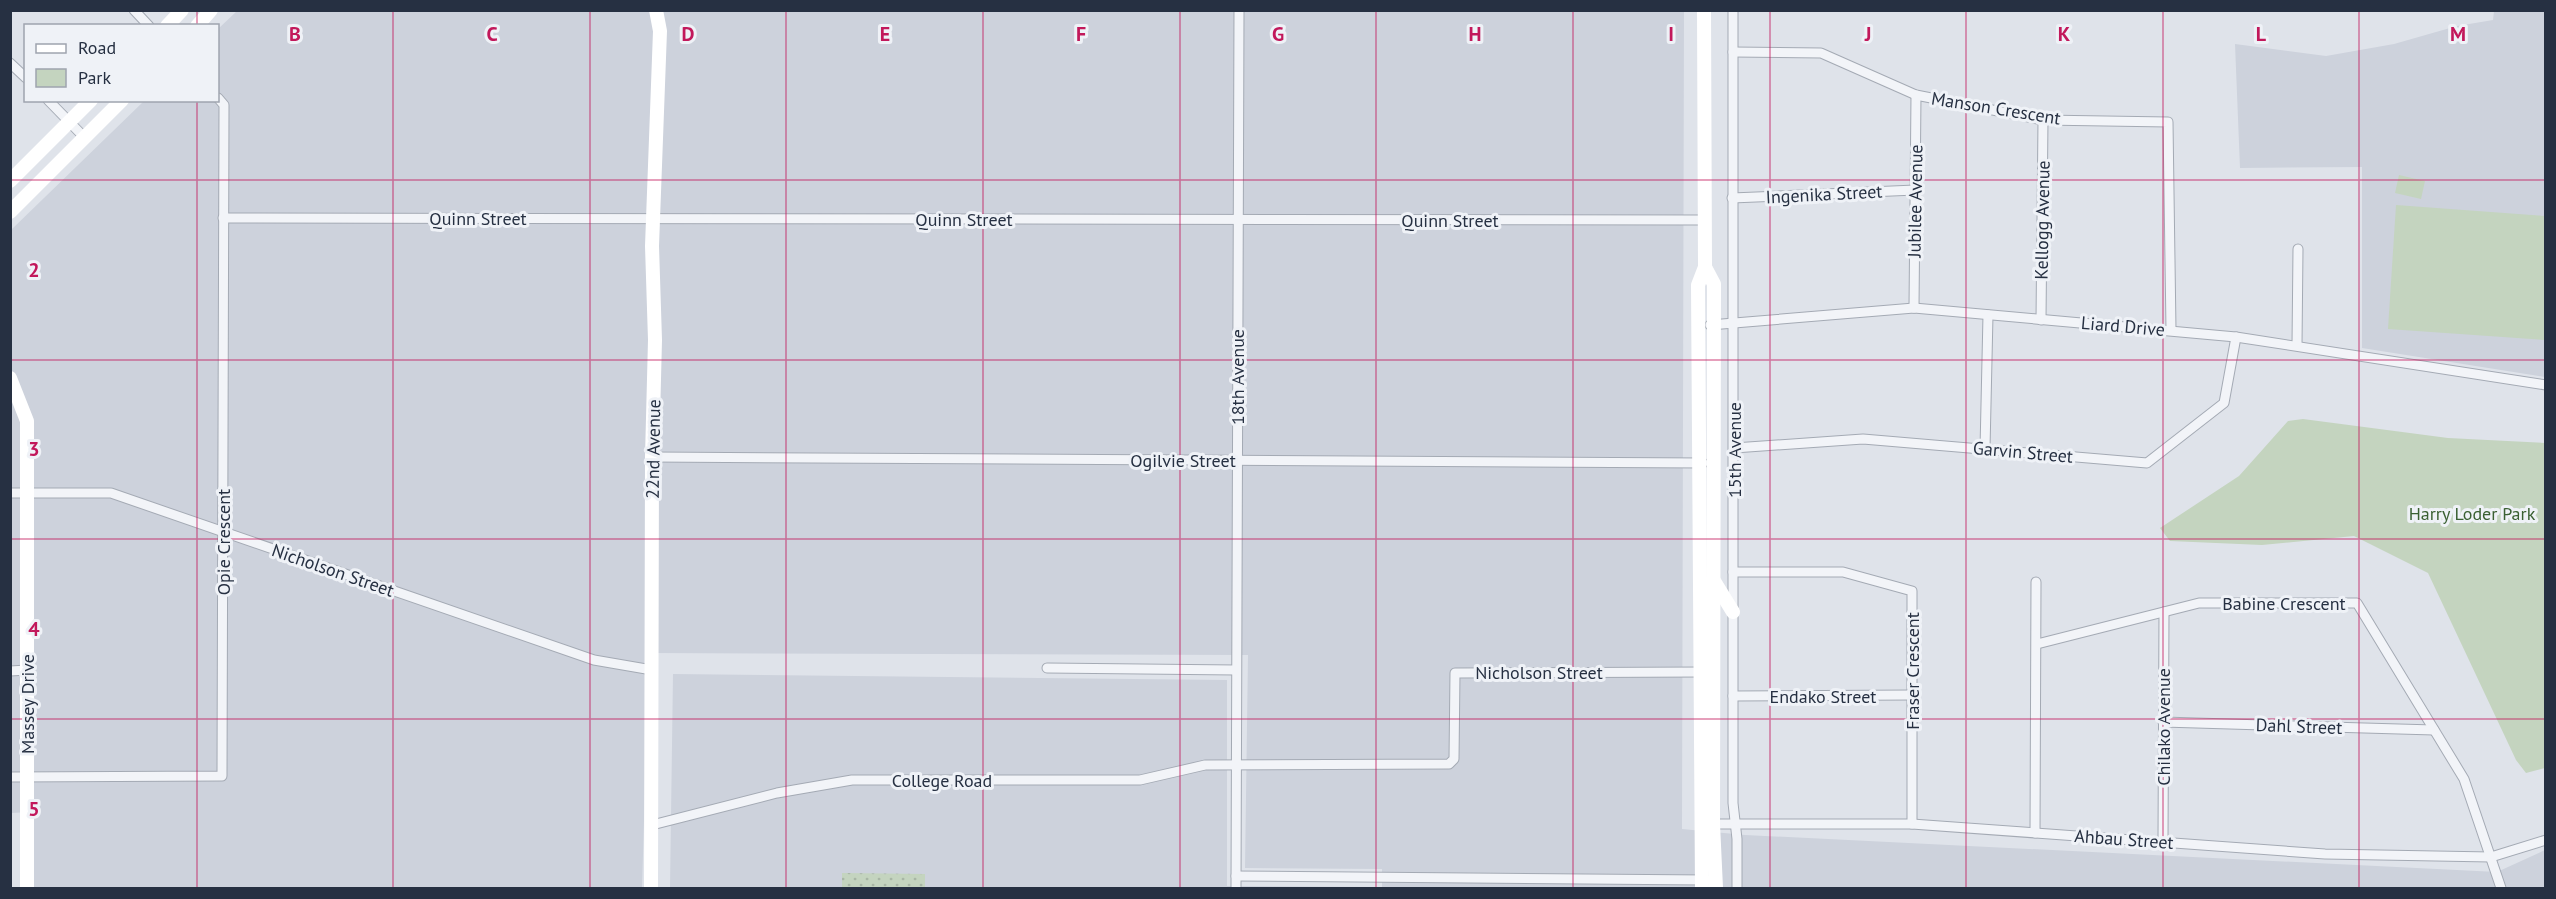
<svg xmlns="http://www.w3.org/2000/svg" width="2556" height="899" font-family="'PT Sans',sans-serif">
	<style>
		.built { fill: #cdd2dc }
		.grass { fill: url(#grass-dots) }
		.green { fill: #c4d4bf }
		.lines { fill: none; stroke-linecap: round; stroke-linejoin: round }
		.street-casing { stroke: #a4aab4; stroke-width: 11 }
		.street { stroke: #f2f4f8; stroke-width: 9 }
		.secondary { stroke: #fff; stroke-width: 14 }
		.grid { fill: none; stroke: #c2185b; stroke-width: 1.5; stroke-opacity: 0.55 }
		.labels { text-anchor: middle; dominant-baseline: central; stroke-width: 6; stroke-linejoin: round; paint-order: stroke }
		.street-label { font-size: 18px; fill: #263042; stroke: #eff2f7 }
		.park-label { font-size: 18px; fill: #3a6032; stroke: #eff2f7 }
		.grid-label { font-size: 20px; text-anchor: middle; font-weight: bold; fill: #c2185b; stroke: #eff2f7; stroke-width: 6; stroke-linejoin: round; paint-order: stroke }
	</style>
	<defs>
		<pattern id="grass-dots" width="8" height="8" patternUnits="userSpaceOnUse" patternTransform="scale(1.5)"><rect width="8" height="8" fill="#c4d4bf"/><path d="M2 2h.1M6 6h.1" fill="none" stroke="#a8b6a5" stroke-width="1.8" stroke-linecap="round"/></pattern>
	</defs>
	<rect width="100%" height="100%" fill="#dfe3ea"/>
	<g class="built">
		<path d="M1684,10L1682,829L1745,835L2497,872L2545,850L2546,888H670L673,674L1227,680V886L1382,887V869L1245,868L1248,655L649,653L642,888H33L32,812L11,813V230L144,101L218,100V29L237,11Z"/>
		<path d="M2494,11H2545V377L2362,348V167L2240,168L2235,44L2326,56L2394,44L2457,26L2493,20Z"/>
	</g>
	<path class="grass" d="M842,873L925,874V888H842Z"/>
	<g class="green">
		<path d="M2399,175L2425,181L2421,199L2395,193Z"/>
		<path d="M2396,205L2545,216V340L2388,329Z"/>
		<path d="M2303,419L2448,438L2545,443V768L2526,773L2516,760L2428,573L2354,536L2262,545L2170,541L2160,528L2239,476L2288,421Z"/>
	</g>
	<g class="lines">
		<defs>
			<g id="street">
				<path d="M134,10L149,26"/>
				<path d="M1733,10V803L1737,839V888"/>
				<path d="M1733,52L1821,53L1916,95L2043,120L2168,122L2171,330"/>
				<path d="M10,63L26,78"/>
				<path d="M48,100L85,138"/>
				<path d="M1732,198L1915,190"/>
				<path d="M223,218L1704,220"/>
				<path d="M1914,308L1916,95"/>
				<path d="M2041,320L2043,120"/>
				<path d="M1710,325L1914,308L2236,337L2546,385"/>
				<path d="M2297,345L2298,249"/>
				<path d="M1734,448L1863,439L2147,463L2224,403L2236,337"/>
				<path d="M1985,449L1988,315"/>
				<path d="M652,457L1703,463"/>
				<path d="M10,493H111L594,660L652,670"/>
				<path d="M1733,572H1843L1912,591V824"/>
				<path d="M2037,644L2199,603H2357L2464,779L2501,888"/>
				<path d="M1047,668L1236,670"/>
				<path d="M10,671L27,670"/>
				<path d="M1733,696L1912,695"/>
				<path d="M2163,722L2434,730"/>
				<path d="M10,777L222,776L224,105L218,98"/>
				<path d="M1709,824H1912L2325,854L2491,857L2546,840"/>
				<path d="M652,825L777,793L852,780H1140L1205,765L1449,764L1454,759L1455,673L1704,672"/>
				<path d="M2035,833L2036,582"/>
				<path d="M2163,842L2164,612"/>
				<path d="M1236,876L1707,880"/>
				<path d="M1236,888L1239,10"/>
			</g>
		</defs>
		<use href="#street" class="street-casing"/>
		<use href="#street" class="street"/>
		<g class="secondary">
			<path d="M167,26L182,10"/>
			<path d="M197,26L211,10"/>
			<path d="M10,181L91,100"/>
			<path d="M10,212L122,100"/>
			<path d="M1705,267L1714,284L1713,824L1716,888"/>
			<path d="M10,378L27,421V888"/>
			<path d="M1714,581L1733,612"/>
			<path d="M651,888L652,457L655,340L652,246L660,31L656,10"/>
			<path d="M1702,888L1698,285L1705,267L1704,10"/>
		</g>
	</g>
	<path class="grid" d="M197,10V26M393,10V888M590,10V888M786,10V888M983,10V888M1180,10V888M1376,10V888M1573,10V888M1770,10V888M1966,10V888M2163,10V888M2359,10V888M197,100V888M10,180H2546M10,360H2546M10,539H2546M10,719H2546"/>
	<g class="labels">
		<g class="street-label">
			<text transform="translate(1996 108) rotate(9)">Manson Crescent</text>
			<text transform="translate(1824 194) rotate(-3)">Ingenika Street</text>
			<text transform="translate(1915 201) rotate(-89)">Jubilee Avenue</text>
			<text x="478" y="218">Quinn Street</text>
			<text x="964" y="219">Quinn Street</text>
			<text x="1450" y="220">Quinn Street</text>
			<text transform="translate(2042 220) rotate(-89)">Kellogg Avenue</text>
			<text transform="translate(2123 326) rotate(5)">Liard Drive</text>
			<text transform="translate(1237 377) rotate(-90)">18th Avenue</text>
			<text transform="translate(653 449) rotate(-89)">22nd Avenue</text>
			<text transform="translate(1734 450) rotate(-90)">15th Avenue</text>
			<text transform="translate(2023 452) rotate(5)">Garvin Street</text>
			<text x="1183" y="460">Ogilvie Street</text>
			<text transform="translate(223 542) rotate(-90)">Opie Crescent</text>
			<text transform="translate(333 570) rotate(19)">Nicholson Street</text>
			<text x="2284" y="603">Babine Crescent</text>
			<text transform="translate(1912 671) rotate(-90)">Fraser Crescent</text>
			<text x="1539" y="672">Nicholson Street</text>
			<text x="1823" y="696">Endako Street</text>
			<text transform="translate(27 704) rotate(-90)">Massey Drive</text>
			<text transform="translate(2299 726) rotate(2)">Dahl Street</text>
			<text transform="translate(2163 727) rotate(-90)">Chilako Avenue</text>
			<text x="942" y="780">College Road</text>
			<text transform="translate(2124 839) rotate(4)">Ahbau Street</text>
		</g>
		<g class="park-label">
			<text x="2472" y="513">Harry Loder Park</text>
		</g>
	</g>
	<g class="grid-label">
		<text x="295" y="41">B</text>
		<text x="492" y="41">C</text>
		<text x="688" y="41">D</text>
		<text x="885" y="41">E</text>
		<text x="1081" y="41">F</text>
		<text x="1278" y="41">G</text>
		<text x="1475" y="41">H</text>
		<text x="1671" y="41">I</text>
		<text x="1868" y="41">J</text>
		<text x="2064" y="41">K</text>
		<text x="2261" y="41">L</text>
		<text x="2458" y="41">M</text>
		<text x="34" y="277">2</text>
		<text x="34" y="456">3</text>
		<text x="34" y="636">4</text>
		<text x="34" y="816">5</text>
	</g>
	<rect width="2556" height="899" fill="none" stroke="#263042" stroke-width="24"/>
	<rect x="24" y="24" width="195" height="78" fill="#eff2f7" stroke="#9fa4af" stroke-width="1.5"/>
	<rect x="36" y="44" width="30" height="9" fill="#ffffff" stroke="#9fa4af" stroke-width="1.5"/>
	<text x="78" y="54" font-size="18" fill="#263042">Road</text>
	<rect x="36" y="69" width="30" height="18" fill="#c4d4bf" stroke="#9fa4af" stroke-width="1.5"/>
	<text x="78" y="84" font-size="18" fill="#263042">Park</text>
</svg>
